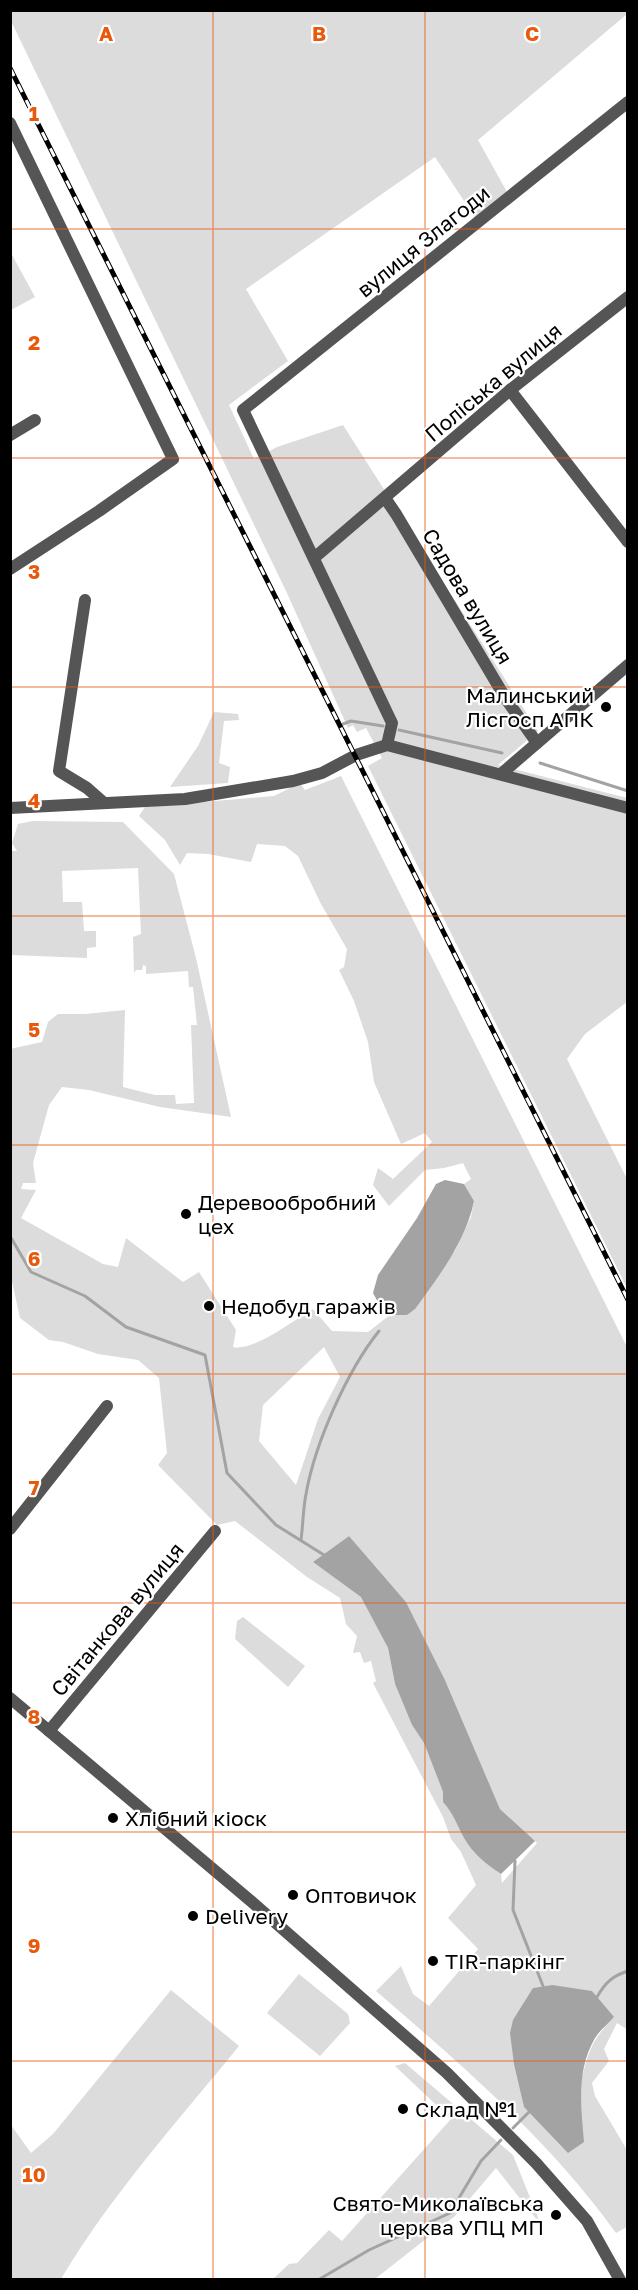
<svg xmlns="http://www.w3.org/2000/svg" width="638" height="2290" font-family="'Golos Text',sans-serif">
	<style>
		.green { fill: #dcdcdc; fill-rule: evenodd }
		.water { fill: #a3a3a3 }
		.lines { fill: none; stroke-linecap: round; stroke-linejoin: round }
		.stream { stroke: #a3a3a3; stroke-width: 3 }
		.minor { stroke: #555; stroke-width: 12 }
		.rail-casing { stroke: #000; stroke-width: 5 }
		.rail { stroke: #fff; stroke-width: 3; stroke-dasharray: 9; stroke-linecap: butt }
		.grid { fill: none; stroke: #e8590c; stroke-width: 1.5; stroke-opacity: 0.55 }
		.poi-dot { fill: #000; stroke: #fff; stroke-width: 2 }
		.labels { text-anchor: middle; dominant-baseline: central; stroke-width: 4.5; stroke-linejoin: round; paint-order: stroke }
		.street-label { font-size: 21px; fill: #000; stroke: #fff }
		.poi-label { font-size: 21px; fill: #000; stroke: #fff; text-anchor: start }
		.grid-label { font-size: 20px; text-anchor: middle; font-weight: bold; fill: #e8590c; stroke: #fff; stroke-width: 4.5; stroke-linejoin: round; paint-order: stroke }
	</style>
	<rect width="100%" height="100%" fill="#fff"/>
	<g class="green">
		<path d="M11,10L627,11V14L478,140L507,192L476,219L435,157L246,289L288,361L229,405L254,459L277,447L343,425L538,731L498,765L627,798V1002L585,1034L567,1059L627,1179V1288L368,766L382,758L366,728L357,732L353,725L348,728L286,591L11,21Z"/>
		<path d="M11,253L35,297L11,310H10Z"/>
		<path d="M214,712L238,714L239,720L224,721L219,763L230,767L228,783L170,787L198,746Z"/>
		<path d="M341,776L627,1347L628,2030L617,2023L604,2049L609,2061L592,2083L595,2096L627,2150V2227L616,2233C548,2139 463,2066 376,1991L401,1966L413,1994L429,2006L478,1949L448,1918L476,1885L461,1852L451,1839L443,1817L373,1683L376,1681L371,1661L364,1663L360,1652L353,1653L357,1636L346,1624L340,1598L307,1577L235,1521L217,1525L158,1465L167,1453L159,1378L138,1360L98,1354L63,1342L49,1340L20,1318L10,1272V1049L42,1042L48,1022L58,1014H85L125,1010L123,1087L155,1095H175L176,1104L194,1103L191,1025H197L193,987H189L188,971L146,974V966L143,965L142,970H136L134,973L133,937L141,934L138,868L62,871L63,902H82L84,931H96V947L87,948V958L11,955V851H17L12,843L18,824L33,821L123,822L174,874L196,958L231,1117L160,1107L89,1090L62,1087L49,1105L33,1163L36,1183H23L21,1189L36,1190L21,1218L103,1264L118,1267L126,1238L183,1282L199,1272L236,1330L233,1347C253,1352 294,1320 313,1309L332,1331L368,1332L390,1315H407L424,1296L456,1249L471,1217L474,1201L464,1184L471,1179L463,1163L444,1168L425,1170L389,1206L373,1185L378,1168L393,1179L432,1142L425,1133L401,1144L374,1082L368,1042L354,1001L339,970L344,967L347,949L321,904L298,856L285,846L257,844L251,862L208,854L187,853L180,865L165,840L139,816L145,807L274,796L300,783L305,790ZM324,1347L340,1377L318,1419L296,1485L259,1441L263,1405ZM349,1536L406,1602L445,1680L500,1809L537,1843L502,1883L501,1874C486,1864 473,1854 464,1838C457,1825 453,1813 443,1802V1792L424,1743L412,1725L395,1684L388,1648L361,1596L313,1562ZM552,1985L614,2017C588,2044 588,2055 579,2090L524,2107L519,2078L533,1988Z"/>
		<path d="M243,1617L305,1666L288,1687L235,1639L237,1621Z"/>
		<path d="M299,1974L348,2014L350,2023L320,2056L267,2013Z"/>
		<path d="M171,1990L239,2046C177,2122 111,2195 61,2279H11V2125L31,2153L53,2134Z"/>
		<path d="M405,2063L513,2155L541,2225L496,2168L455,2216L375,2279H273L289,2264L297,2263L329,2230L342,2241L451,2119L395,2066Z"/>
	</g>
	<g class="water">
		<path d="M445,1180L464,1184L474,1201C466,1241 439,1276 415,1309L407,1315H390L380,1306L373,1293L378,1275L417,1218L436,1184Z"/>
		<path d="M349,1536L406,1602L445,1680L500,1809L535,1841L501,1874C486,1864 473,1854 464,1838C457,1825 453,1813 443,1802V1792L424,1743L412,1725L395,1684L388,1648L361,1597L313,1562Z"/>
		<path d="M552,1985L592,1991L614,2017C608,2024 600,2030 595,2038C576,2071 581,2106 584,2142L568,2153L524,2107L514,2064L510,2033L513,2020L533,1988Z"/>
	</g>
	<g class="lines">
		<g class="stream">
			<path d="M343,724L351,721L383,726"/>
			<path d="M399,730L502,753"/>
			<path d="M540,763L628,791"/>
			<path d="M10,1236L31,1272L85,1296L126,1327L205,1355L227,1473L276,1525L324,1555"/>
			<path d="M301,1540C303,1525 303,1509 306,1494C315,1443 347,1371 379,1331"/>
			<path d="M512,1858L515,1861L513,1910L543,1986"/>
			<path d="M597,1997C605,1983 612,1976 628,1971"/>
			<path d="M513,2128L529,2112"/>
			<path d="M318,2280L369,2250L450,2213L481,2161L501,2140"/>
		</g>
		<g class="minor">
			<path d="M10,123L173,459L99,511L10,569"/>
			<path d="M510,390L628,542"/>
			<path d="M10,435L35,420"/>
			<path d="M385,498L396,514L506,699L537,743"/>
			<path d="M314,558L510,390L628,297"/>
			<path d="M85,600L59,771L87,788L104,803"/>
			<path d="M387,745L392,723L243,410L628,102"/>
			<path d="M501,774L628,665"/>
			<path d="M10,808L185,799L293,781L322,773L356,755L387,745L628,808"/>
			<path d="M10,1529L107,1406"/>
			<path d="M10,1698L252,1902L447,2073L536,2163L587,2221L620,2280"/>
			<path d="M49,1731L215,1531"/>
		</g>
		<defs>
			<path id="rail" d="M10,68L628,1300"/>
		</defs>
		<use href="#rail" class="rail-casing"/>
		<use href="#rail" class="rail"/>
	</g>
	<path class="grid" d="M213,10V2280M425,10V2280M10,229H628M10,458H628M10,687H628M10,916H628M10,1145H628M10,1374H628M10,1603H628M10,1832H628M10,2061H628"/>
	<g class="poi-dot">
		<circle cx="606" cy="707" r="6"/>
		<circle cx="186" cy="1214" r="6"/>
		<circle cx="209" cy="1306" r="6"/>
		<circle cx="113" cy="1818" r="6"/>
		<circle cx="293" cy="1895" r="6"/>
		<circle cx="193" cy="1916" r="6"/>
		<circle cx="433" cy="1961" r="6"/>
		<circle cx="403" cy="2109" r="6"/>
		<circle cx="556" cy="2215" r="6"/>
	</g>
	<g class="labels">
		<g class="street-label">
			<text transform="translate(423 241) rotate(-39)">вулиця Злагоди</text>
			<text transform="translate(493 382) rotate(-40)">Поліська вулиця</text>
			<text transform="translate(468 596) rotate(59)">Садова вулиця</text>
			<text transform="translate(117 1619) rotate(-50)">Світанкова вулиця</text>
		</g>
		<g class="poi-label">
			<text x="594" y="695" text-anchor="end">Малинський<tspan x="594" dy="24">Лісгосп АПК</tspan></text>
			<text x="198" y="1202">Деревообробний<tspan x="198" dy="24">цех</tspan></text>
			<text x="221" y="1306">Недобуд гаражів</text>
			<text x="125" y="1818">Хлібний кіоск</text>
			<text x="305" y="1895">Оптовичок</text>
			<text x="205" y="1916">Delivery</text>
			<text x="445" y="1961">TIR-паркінг</text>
			<text x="415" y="2109">Склад №1</text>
			<text x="544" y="2203" text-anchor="end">Свято-Миколаївська<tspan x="544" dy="24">церква УПЦ МП</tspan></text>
		</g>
	</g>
	<g class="grid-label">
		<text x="106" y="41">A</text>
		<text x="319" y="41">B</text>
		<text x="532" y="41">C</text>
		<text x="34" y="121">1</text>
		<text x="34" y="350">2</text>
		<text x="34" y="579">3</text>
		<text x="34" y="808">4</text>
		<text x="34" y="1037">5</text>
		<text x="34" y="1266">6</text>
		<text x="34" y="1495">7</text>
		<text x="34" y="1724">8</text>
		<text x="34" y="1953">9</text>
		<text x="34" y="2182">10</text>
	</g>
	<rect width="638" height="2290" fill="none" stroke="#000000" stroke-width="24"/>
</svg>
